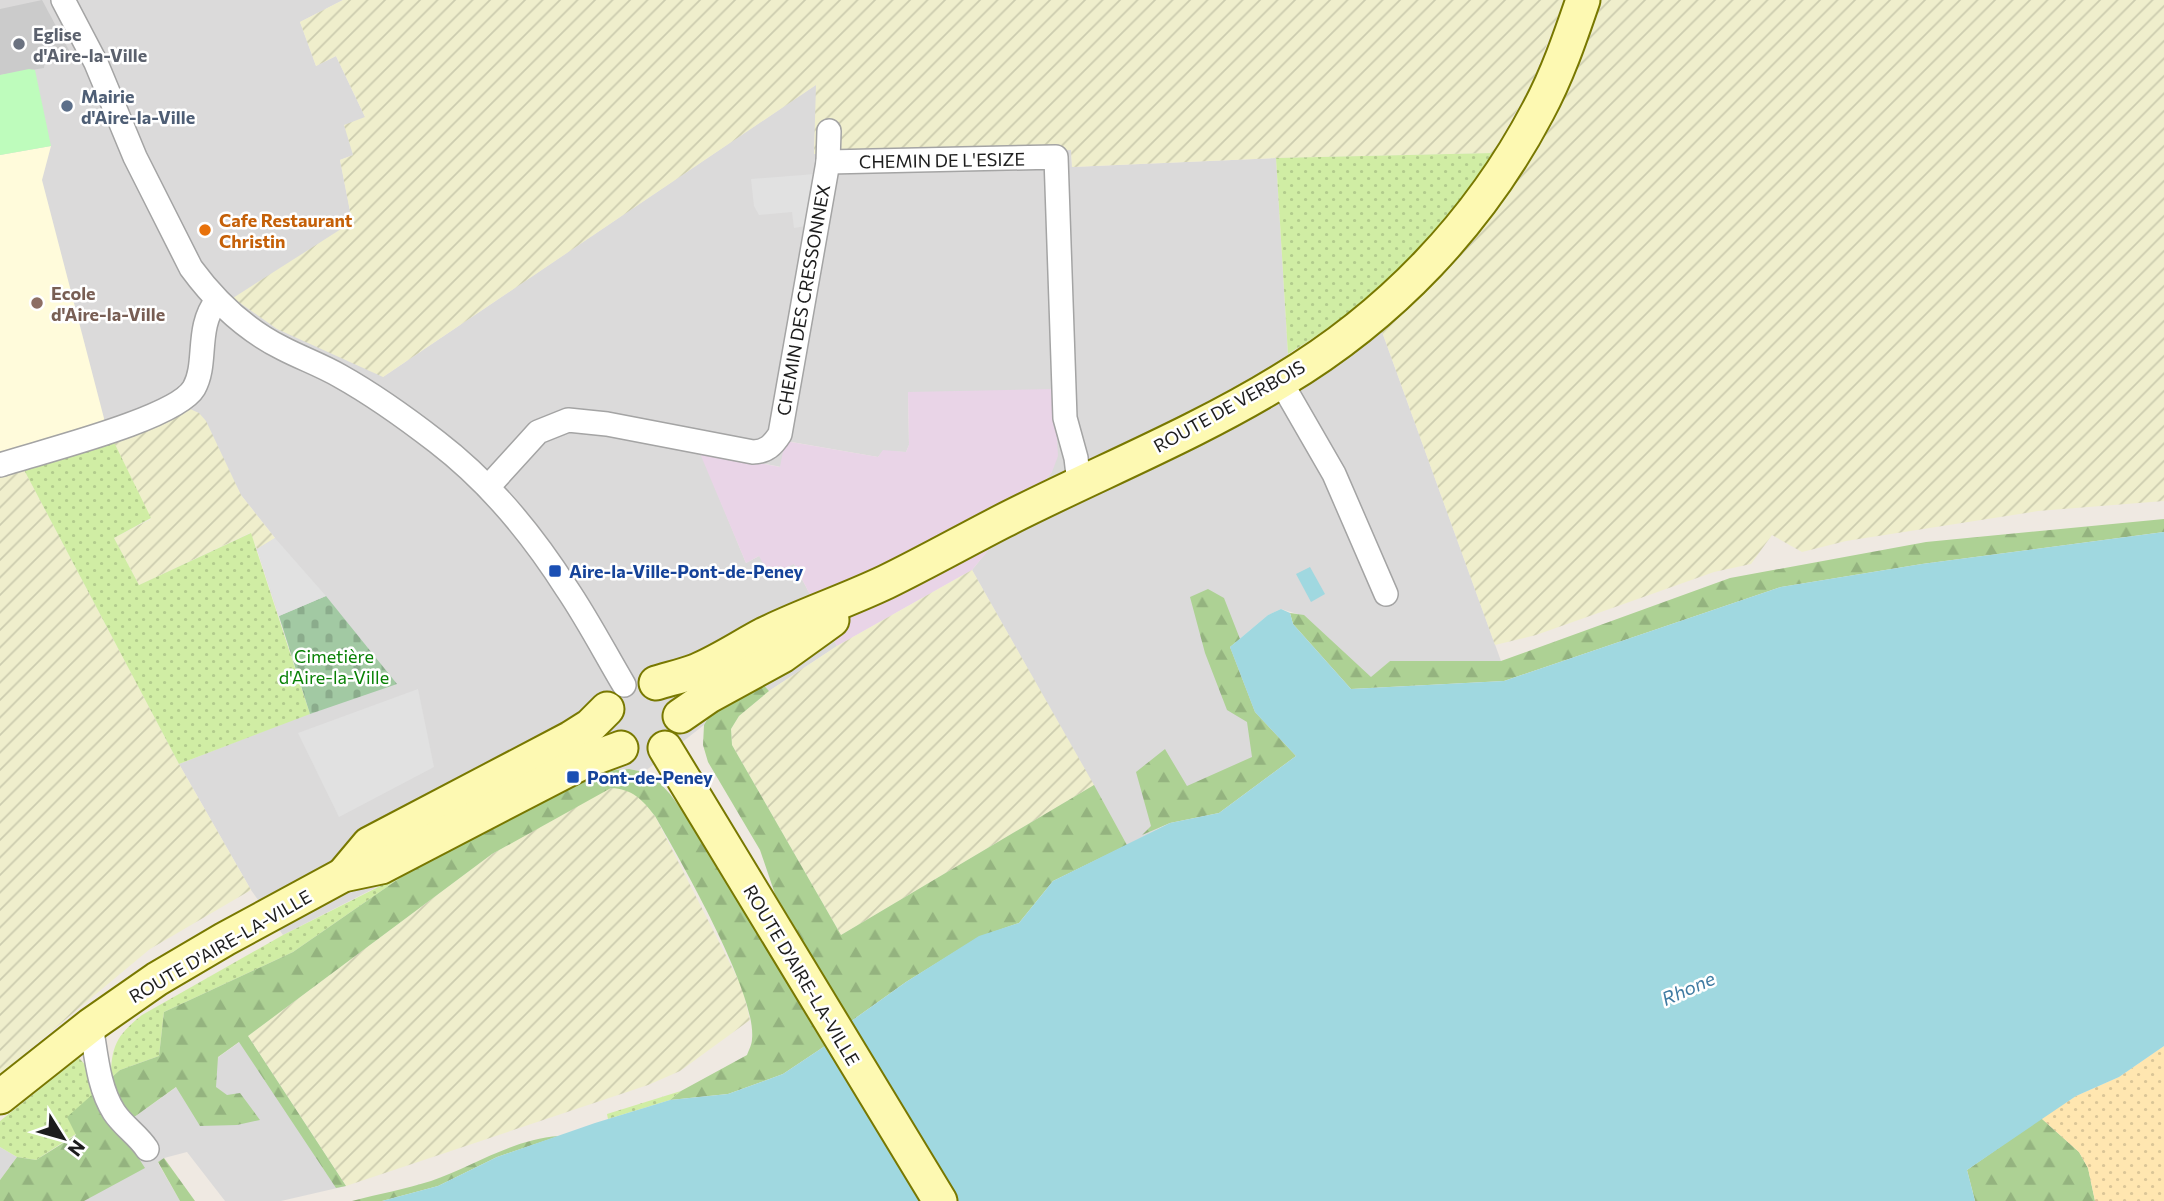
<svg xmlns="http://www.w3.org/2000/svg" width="2164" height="1201" font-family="Commissioner,sans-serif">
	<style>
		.residential { fill: #dbdada }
		.industrial { fill: #e9d4e7 }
		.education { fill: #fffbdb }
		.religious { fill: #cbcbcb }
		.farmland { fill: url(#farmland-furrows) }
		.grass { fill: url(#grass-dots) }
		.forest { fill: url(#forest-firs) }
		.sand { fill: url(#sand-dots) }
		.cemetery { fill: url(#cemetery-stones) }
		.park { fill: #befcbc }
		.parking { fill: #e1e1e1 }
		.water { fill: #a0d8e0 }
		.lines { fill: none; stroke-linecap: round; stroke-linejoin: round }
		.street-casing { stroke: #a4a4a4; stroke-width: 26 }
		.secondary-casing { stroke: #787800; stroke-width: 37 }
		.street { stroke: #fff; stroke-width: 23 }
		.secondary { stroke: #fdf9b2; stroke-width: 33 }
		.worship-dot { fill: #6b7280; stroke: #fff; stroke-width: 2.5 }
		.service-dot { fill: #5c6f8a; stroke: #fff; stroke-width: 2.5 }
		.food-dot { fill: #e8710a; stroke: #fff; stroke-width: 2.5 }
		.education-dot { fill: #8d6e63; stroke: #fff; stroke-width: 2.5 }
		.transit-dot { fill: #1a4fb4; stroke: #fff; stroke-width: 2.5 }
		.labels { text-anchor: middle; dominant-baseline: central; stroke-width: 5; stroke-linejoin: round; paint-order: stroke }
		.worship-label { font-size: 18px; font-weight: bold; fill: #5b616d; stroke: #fff; text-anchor: start }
		.service-label { font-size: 18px; font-weight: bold; fill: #4e5e75; stroke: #fff; text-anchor: start }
		.street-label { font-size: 18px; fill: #1d1d1d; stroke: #fff }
		.food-label { font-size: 18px; font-weight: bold; fill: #c56008; stroke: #fff; text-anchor: start }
		.education-label { font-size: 18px; font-weight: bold; fill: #785e54; stroke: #fff; text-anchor: start }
		.transit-label { font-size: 18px; font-weight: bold; fill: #164399; stroke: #fff; text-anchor: start }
		.park-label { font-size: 18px; fill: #088105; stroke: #fff }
		.water-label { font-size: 19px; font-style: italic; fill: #3f7ba2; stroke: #fff }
	</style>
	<defs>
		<pattern id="farmland-furrows" width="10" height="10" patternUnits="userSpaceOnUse" patternTransform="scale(1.75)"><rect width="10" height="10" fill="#efeecc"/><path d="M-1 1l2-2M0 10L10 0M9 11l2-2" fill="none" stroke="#ccccaf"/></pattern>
		<pattern id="grass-dots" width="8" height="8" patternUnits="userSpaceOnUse" patternTransform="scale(1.75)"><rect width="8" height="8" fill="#d0eda4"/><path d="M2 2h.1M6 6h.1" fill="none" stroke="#b2cb8d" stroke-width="1.8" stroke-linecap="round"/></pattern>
		<pattern id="forest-firs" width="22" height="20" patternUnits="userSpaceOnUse" patternTransform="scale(1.75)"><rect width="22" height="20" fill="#add194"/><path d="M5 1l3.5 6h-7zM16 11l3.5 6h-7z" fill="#94b37f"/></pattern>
		<pattern id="sand-dots" width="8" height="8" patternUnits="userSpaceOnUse" patternTransform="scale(1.75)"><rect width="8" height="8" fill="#ffe6b0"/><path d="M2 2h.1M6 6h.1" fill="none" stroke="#dac597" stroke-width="1.8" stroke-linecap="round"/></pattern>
		<pattern id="cemetery-stones" width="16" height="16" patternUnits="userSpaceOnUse" patternTransform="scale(1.75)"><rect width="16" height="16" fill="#a2c9a3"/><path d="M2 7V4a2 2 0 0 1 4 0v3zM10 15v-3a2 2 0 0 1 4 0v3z" fill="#8bac8c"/></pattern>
	</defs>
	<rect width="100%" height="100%" fill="#efe9e2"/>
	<g class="residential">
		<path d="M0,0H343L300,22L316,66L336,56L365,117L353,155L340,160L383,377L817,84L814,154L1071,150L1072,167L1276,158L1290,387L1381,329L1501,661H1390L1371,678L1304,616L1281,609L1268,615L1230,647L1296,756L1127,845L972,570L1052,472L908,392L909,445L906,452L883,451L878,457L786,441L781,467L700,451L746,563L759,556L794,564L837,646L769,691L761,682L712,713L704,725L644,772L629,769L604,771L283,935L251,890L179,764L310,713L257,549L275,538L241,495L226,467L112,438L0,473Z"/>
		<path d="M248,1036L346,1186L281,1201H225L187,1152L164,1158L158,1163L180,1201H8L119,1128Z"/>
		<path d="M0,1147L17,1157L0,1180Z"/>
	</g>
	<path class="industrial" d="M1054,389L1058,456L1052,472L972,570L837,646L794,564L770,576L759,556L746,563L699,451L780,467L785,441L878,457L883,450L906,452L909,445L908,392Z"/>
	<path class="education" d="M51,146L42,180L106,426L0,459V155Z"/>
	<path class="religious" d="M42,0L71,54L45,61L44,68L0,75V9Z"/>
	<g class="farmland">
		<path d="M343,0H1564L1532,83L1493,153L1276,158L1072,167L1071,150L814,154L816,85L383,377L277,329L233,298L352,222L340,160L353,155L344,125L365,117L336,56L316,66L300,22Z"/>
		<path d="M1600,0H2164V501L2038,511L1846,541L1802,552L1772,535L1751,564L1714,572L1536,635L1495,645L1381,329L1438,277L1480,229L1581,54Z"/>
		<path d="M190,409L199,413L206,421L241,495L275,538L257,549L250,533L139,585L114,538L151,519L112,438Z"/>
		<path d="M22,466L179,764L251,890L150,949L0,1074V473Z"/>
		<path d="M972,570L1094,785L841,935L732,745L731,729L739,716L769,691L837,646Z"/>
		<path d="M610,788H624L641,798L655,816L742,987L750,1020L680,1071L648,1085L346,1186L248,1036L492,854Z"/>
	</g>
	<g class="grass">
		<path d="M1493,153C1442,235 1371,304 1288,354L1276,158Z"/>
		<path d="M112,438L151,518L114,538L139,585L251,533L310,714L179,764L22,466Z"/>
		<path d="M410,871L293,952L164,1012L159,1056L120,1070L111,1078C111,1046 117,1035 142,1015L283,935Z"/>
		<path d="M79,1058L91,1071L98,1090L76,1134L36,1160L17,1157L0,1147V1121Z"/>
		<path d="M681,1091L670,1100L608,1119L607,1114Z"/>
	</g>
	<g class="forest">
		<path d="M2164,519V532L1922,564L1781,587L1504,681L1351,689L1293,624L1290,613L1304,615L1371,677L1390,661H1501L1730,578L1926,542Z"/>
		<path d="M1208,589L1224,598L1240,639L1230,647L1255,712L1296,756L1219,813L1170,823L1142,835L1151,826L1136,772L1165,749L1187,786L1252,757L1247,722L1227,710L1205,653L1190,597Z"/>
		<path d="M761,682L769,691L739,716L731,729L732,745L841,935L1094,785L1127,845L1053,881L1019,923L979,937L906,982L850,1022L775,894L760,850L708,762L703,745L704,725L711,713Z"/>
		<path d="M629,769L644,772L657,780L670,794L690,821L790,982L803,1010L825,1046L783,1074L728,1094L670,1100L681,1091L747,1055C749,1050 752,1044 752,1039C757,993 680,860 655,816C642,799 632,789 611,788L492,854L248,1036L346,1186L336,1188L239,1042L218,1057L216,1087L227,1095L240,1093L260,1120L237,1125L200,1126L176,1087L119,1128L145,1168L84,1201H0V1180L17,1157L36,1160L76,1135L67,1117L120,1070L159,1056L164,1012L293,952L410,871L604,771Z"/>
		<path d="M2041,1118L2079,1152L2088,1168L2095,1201H1975L1967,1170Z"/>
		<path d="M559,1136L497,1157L438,1186L382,1201H352C378,1194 406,1189 431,1181C474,1166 513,1139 559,1136Z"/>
		<path d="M164,1158L195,1201H180L158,1162Z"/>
	</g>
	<path class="sand" d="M2164,1046V1201H2095L2088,1168L2079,1152L2041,1118L2076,1096L2119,1077Z"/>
	<path class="cemetery" d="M326,596L397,684L310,714L279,616Z"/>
	<path class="park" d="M29,69L35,70L51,146L0,155V75Z"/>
	<g class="parking">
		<path d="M815,174L806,226L794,228L792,212L759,215L754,206L751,179Z"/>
		<path d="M275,538L326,596L279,616L257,549Z"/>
		<path d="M418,689L434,767L339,817L298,733Z"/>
	</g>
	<g class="water">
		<path d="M2164,532V1046L2119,1077L2076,1096L1967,1170L1975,1201H382L438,1186L497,1157L595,1123L670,1100L728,1094L783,1074L825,1046L850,1022L906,982L979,936L1019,923L1053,881L1170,823L1219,813L1296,756L1255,712L1230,647L1268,615L1281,609L1290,613L1293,624L1351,689L1504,681L1781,587L1922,564Z"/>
		<path d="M1310,567L1325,594L1311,602L1296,574Z"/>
	</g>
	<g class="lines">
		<defs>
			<g id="street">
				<path d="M63,0L96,63L135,157L191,268C216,302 244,329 282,348C301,358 321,365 340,376C374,395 406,418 437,442C489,482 532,534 567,589C588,620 605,653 624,685"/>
				<path d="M828,162L1056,157L1065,418L1076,458L1079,483"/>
				<path d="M1281,382L1334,474L1386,594"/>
				<path d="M0,465C39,452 176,419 194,388C208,363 195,328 217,300"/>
				<path d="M488,487L538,432L568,420L607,424L753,452C766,452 773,445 780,434L828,162L829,131"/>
				<path d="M91,1025C96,1053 98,1087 114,1112C123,1126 138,1135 147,1149"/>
			</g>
			<g id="secondary">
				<path d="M656,683C669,679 683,676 696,671C720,661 742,646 765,634C804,615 846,601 886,582C925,563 964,541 1003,521C1095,474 1193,435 1281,381C1390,316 1479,223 1538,111C1557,76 1570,38 1583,0"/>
				<path d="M680,716L709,696L782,656L832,620"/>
				<path d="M665,748L940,1201"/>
				<path d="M343,875L369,844L571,738L590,726L607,709"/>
				<path d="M0,1097L91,1025L157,979L225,939L343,875L381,867L583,762L621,748"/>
			</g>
		</defs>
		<use href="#street" class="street-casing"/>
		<use href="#secondary" class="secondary-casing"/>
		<use href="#street" class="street"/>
		<use href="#secondary" class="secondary"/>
	</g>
	<circle class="worship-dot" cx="19" cy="44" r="7"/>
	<circle class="service-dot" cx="67" cy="106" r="7"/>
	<circle class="food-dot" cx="205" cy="230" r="7"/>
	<circle class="education-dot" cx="37" cy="303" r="7"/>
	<g class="transit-dot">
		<rect x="548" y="564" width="14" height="14" rx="3.5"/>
		<rect x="566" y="770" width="14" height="14" rx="3.5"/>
	</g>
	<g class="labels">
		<g class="worship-label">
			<text x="33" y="34">Eglise<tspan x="33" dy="21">d'Aire-la-Ville</tspan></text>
		</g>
		<g class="service-label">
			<text x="81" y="96">Mairie<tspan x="81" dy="21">d'Aire-la-Ville</tspan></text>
		</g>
		<g class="street-label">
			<text transform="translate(942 160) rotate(-1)">CHEMIN DE L'ESIZE</text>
			<text transform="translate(803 300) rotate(-80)">CHEMIN DES CRESSONNEX</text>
			<text transform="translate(1229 406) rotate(-29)">ROUTE DE VERBOIS</text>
			<text transform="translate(220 946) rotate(-30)">ROUTE D'AIRE-LA-VILLE</text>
			<text transform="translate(802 975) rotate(59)">ROUTE D'AIRE-LA-VILLE</text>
		</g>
		<g class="food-label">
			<text x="219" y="220">Cafe Restaurant<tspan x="219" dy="21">Christin</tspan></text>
		</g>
		<g class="education-label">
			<text x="51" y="293">Ecole<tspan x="51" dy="21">d'Aire-la-Ville</tspan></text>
		</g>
		<g class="transit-label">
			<text x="569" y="571">Aire-la-Ville-Pont-de-Peney</text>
			<text x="587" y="777">Pont-de-Peney</text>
		</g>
		<g class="park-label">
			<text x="334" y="656">Cimetière<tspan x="334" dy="21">d'Aire-la-Ville</tspan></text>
		</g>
		<g class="water-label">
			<text transform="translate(1688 988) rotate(-24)">Rhone</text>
		</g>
	</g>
	<g transform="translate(63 1138) rotate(127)" stroke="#ffffff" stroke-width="5" paint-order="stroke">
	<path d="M0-5L12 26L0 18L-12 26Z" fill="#1d1d1d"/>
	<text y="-10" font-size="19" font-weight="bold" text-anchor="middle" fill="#1d1d1d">N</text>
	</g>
</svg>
